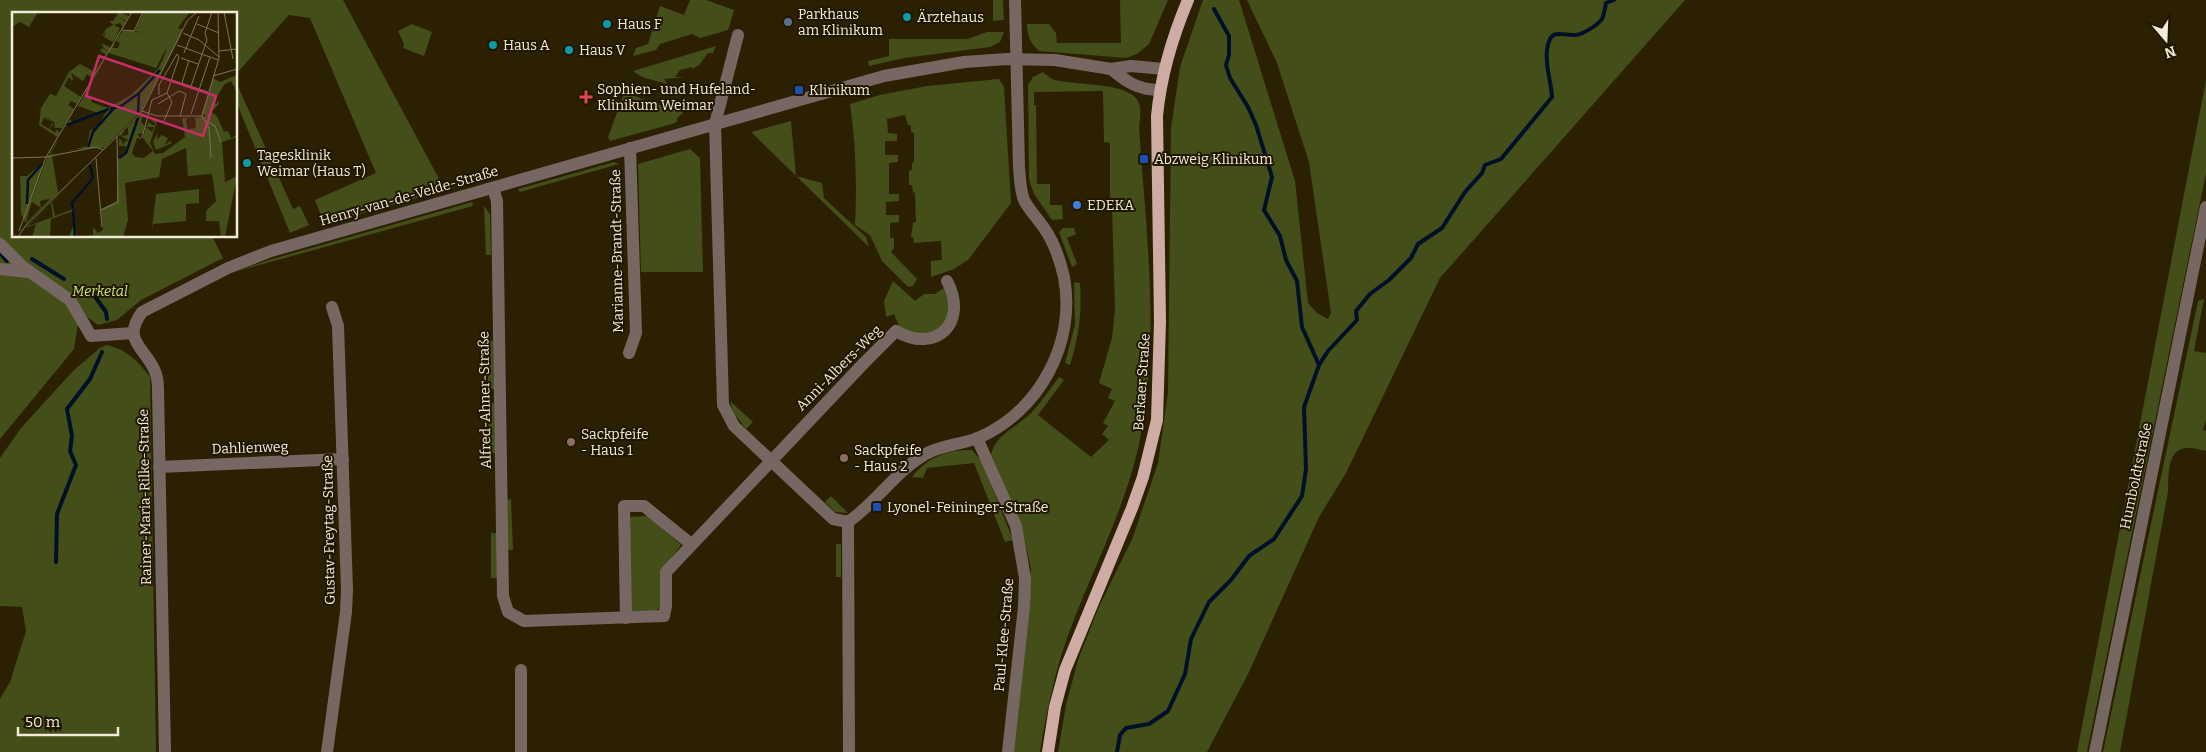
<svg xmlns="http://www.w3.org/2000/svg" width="2206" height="752" font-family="Bitter,serif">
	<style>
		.green { fill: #434e19 }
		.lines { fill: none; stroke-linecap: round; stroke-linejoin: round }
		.stream { stroke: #001028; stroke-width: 4 }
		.minor { stroke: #776763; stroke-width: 12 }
		.major { stroke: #ceaca4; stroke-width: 12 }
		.culture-dot { fill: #0f9aa8; stroke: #211700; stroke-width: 2 }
		.service-dot { fill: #5c6f8a; stroke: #211700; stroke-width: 2 }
		.transit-dot { fill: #1a4fb4; stroke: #211700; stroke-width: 2 }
		.health-dot { fill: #e0444e; stroke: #211700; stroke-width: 2 }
		.shop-dot { fill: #3f7fe0; stroke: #211700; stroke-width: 2 }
		.education-dot { fill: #8d6e63; stroke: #211700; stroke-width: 2 }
		.labels { text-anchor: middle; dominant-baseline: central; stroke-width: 4; stroke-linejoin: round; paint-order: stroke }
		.poi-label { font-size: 14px; fill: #f3ecdb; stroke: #211700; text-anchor: start }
		.street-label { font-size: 14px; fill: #f3ecdb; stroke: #211700 }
		.park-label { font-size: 14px; font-style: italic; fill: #cbe27f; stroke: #211700 }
		.inset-river { fill: none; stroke: #001028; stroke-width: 2.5 }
		.inset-road { fill: none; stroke: #7b7259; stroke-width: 1 }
		.view { fill: #c72d68; fill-opacity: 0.15; stroke: #c72d68; stroke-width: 2.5 }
		.inset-edge { fill: none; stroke: #f3ecdb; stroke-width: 2.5 }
	</style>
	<rect width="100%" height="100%" fill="#2b2102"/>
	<g class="green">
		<path d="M0,0H343L445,190L324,224L315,200L376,173L310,18L289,15L236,74V14H14V236H212L223,258L141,300L117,320L98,325L87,317L78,324L74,349L0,439Z"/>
		<path d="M690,0H706L734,10L728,30L700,38L692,34L660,44L656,50L633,56L636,48L648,44L660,6L684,15Z"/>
		<path d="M993,0H1003L1004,20L993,21Z"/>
		<path d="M1120,0H1168L1149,44L1137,54L1126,58L1039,51C1030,43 1027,35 1027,24H1049L1056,33L1057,43H1121Z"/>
		<path d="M1203,0H1239L1295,181L1308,303L1317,313L1328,319L1331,313L1309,162L1277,63L1247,0H1685L1440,278L1346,473L1319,517L1248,674L1207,752H1058L1066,705L1078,660L1098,609L1133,537L1158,463L1168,392L1171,128L1180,67Z"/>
		<path d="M412,24L432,32L424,56L403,48L404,44L398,31Z"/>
		<path d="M987,32H1004L1000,42L990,47L904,58L869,66L868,61L889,56V39H967Z"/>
		<path d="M716,46L713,53H708L699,65L691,70L693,67L680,70L675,77H686L664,79L667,84L642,77L633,71Z"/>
		<path d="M1043,72C1045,74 1049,77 1052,79C1072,86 1127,81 1138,101C1142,109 1140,119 1139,128C1146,232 1161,340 1139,444C1123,518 1084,584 1061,656C1052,687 1045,720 1040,752H1012L1027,629L1031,569L1021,525L991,455C995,434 1018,427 1032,412C1042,401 1050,389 1059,377L1064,380L1038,415L1091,457L1109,440L1102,434L1108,426L1103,423L1115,401L1108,398L1112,389L1099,383L1112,338L1115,309L1112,206L1110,201V143L1104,142L1103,91L1034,92V105H1036L1037,184H1050V205H1062L1063,219L1052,220L1034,194L1029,179L1028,85L1033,77Z"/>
		<path d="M999,79L1004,87L1011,203L968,260L954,269L931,277V261L942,260L941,241L914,243L913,237H911L913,223L916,222L915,193L913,192L912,185H909V171L912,170V163L914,162V133L911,132V125H908L905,115L887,119L888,133L897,134V141H885V155H898V162L889,163V194H899V201L886,202V215H899V222L890,223V238H894V248L891,252L917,279L913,286L908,287L882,261L870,235L855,225C857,184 856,145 850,104L880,95L927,86Z"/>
		<path d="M2206,80V173L2087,752H2077Z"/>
		<path d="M236,82L293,209L300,206L309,225L290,233L236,101Z"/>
		<path d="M625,91L641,99L670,108L673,105H679L682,107L683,113L677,118V122L672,124L610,141L608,137Z"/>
		<path d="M791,121L796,176L822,183L824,198L866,237L869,247L751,132Z"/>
		<path d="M690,149L700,158L703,272H641L638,164Z"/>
		<path d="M614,162L619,164L520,192L518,189Z"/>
		<path d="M472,202L473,206L238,271L269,260Z"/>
		<path d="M484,206L490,214L491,255H486Z"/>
		<path d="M1063,228H1074L1076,234L1067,238L1077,264L1072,267L1059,232Z"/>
		<path d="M893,281L915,301L924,294H935L945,287L951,303L943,329L921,336L900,328L894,314L886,317L884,301Z"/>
		<path d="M1074,282L1080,283C1082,314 1079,335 1070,365L1065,363L1075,325Z"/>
		<path d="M2204,299L2194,351L2206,353V420L2203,430L2206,431V451C2201,450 2195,448 2190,448C2166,446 2169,476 2168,492L2120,752H2103L2198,301Z"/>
		<path d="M487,341H493L494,389H488Z"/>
		<path d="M107,345C126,349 139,362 150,377L156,752H0V699L10,682L26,631L22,607L0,606V458L21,428L74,370L100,348Z"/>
		<path d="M730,401L753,422L746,429L733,412Z"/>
		<path d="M488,403H494L495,453H489Z"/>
		<path d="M972,450L982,462L1013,540L1005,542L974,463L927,468L923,478L912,477C926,458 948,449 972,450Z"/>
		<path d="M831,496L848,513L835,512L825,502Z"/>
		<path d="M511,499L513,550H508L507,500Z"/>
		<path d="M649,516L681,545L662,570V600L659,608L656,611L630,613L628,517Z"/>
		<rect x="491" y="533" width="6" height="45"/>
		<rect x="836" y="544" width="5" height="33"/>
	</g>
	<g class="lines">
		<g class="stream">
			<path d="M1214,9L1229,36V55L1226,65L1230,78L1248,107L1256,125L1272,177L1264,210L1280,236L1286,260L1297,281L1302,327L1319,365"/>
			<path d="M0,253L7,261"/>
			<path d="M32,259L64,279"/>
			<path d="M79,289L91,291L106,312L107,319"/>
			<path d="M56,562L57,514L76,465L70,451L72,436L67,409L90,379L102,352"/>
			<path d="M1117,752L1120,735L1126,728L1149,724L1168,711L1185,674L1191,639L1209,602L1231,580L1249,556L1274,539L1302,496L1306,469L1304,407L1319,365L1328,351L1357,320L1356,311L1370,294L1389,280L1411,258L1418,244L1442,228L1465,192L1482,173L1485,165L1501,159L1552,97C1551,81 1545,66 1547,50C1550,26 1562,36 1576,35C1583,34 1598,25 1602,19C1604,15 1605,8 1606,3L1614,0"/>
		</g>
		<g class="minor">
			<path d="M738,35L715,124L723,405L734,426L833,519L848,522C876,503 895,472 924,455C940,445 960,445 978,438C1040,411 1076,343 1064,277C1060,260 1054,242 1044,228C1038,219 1029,210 1024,200C1020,190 1020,177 1019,167L1015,0"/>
			<path d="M1111,69C1127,82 1138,90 1160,90"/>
			<path d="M493,188L497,201L503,596L508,612L524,621L664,616L666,606V572L864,363L896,331C936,355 969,322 947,281"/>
			<path d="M0,244L23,267L70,300L91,336L133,333"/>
			<path d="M0,269L28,272"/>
			<path d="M629,353L636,333L630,148"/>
			<path d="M977,438L1016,526L1025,578L1024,607L1008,752"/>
			<path d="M159,467L343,459"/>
			<path d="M848,522L849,752"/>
			<path d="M626,618L624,506H644L691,544"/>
			<path d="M521,670V752"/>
			<path d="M165,752L158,389C158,382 157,375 154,369C143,346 122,340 142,312L228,268L271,251L884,76L964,62L1007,59L1055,60L1111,69L1131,66L1164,69"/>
			<path d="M327,752L346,612L347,590L338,326L332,307"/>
			<path d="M2095,752L2206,207"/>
		</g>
		<path class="major" d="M1048,752L1055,707L1065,670L1132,508L1143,477L1157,420L1160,322L1157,116C1161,74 1172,38 1188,0"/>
	</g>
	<g class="culture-dot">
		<circle cx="907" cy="17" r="5"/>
		<circle cx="607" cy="24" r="5"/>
		<circle cx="493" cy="45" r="5"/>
		<circle cx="569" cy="50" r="5"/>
		<circle cx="247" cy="163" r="5"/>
	</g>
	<circle class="service-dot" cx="788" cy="22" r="5"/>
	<g class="transit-dot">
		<rect x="794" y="85" width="10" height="10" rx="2.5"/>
		<rect x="1139" y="154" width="10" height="10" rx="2.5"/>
		<rect x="872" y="502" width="10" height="10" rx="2.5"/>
	</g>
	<path class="health-dot" d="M583.5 89.5h5v5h5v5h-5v5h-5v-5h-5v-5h5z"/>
	<circle class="shop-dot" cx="1077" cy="205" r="5"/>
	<g class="education-dot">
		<circle cx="571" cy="442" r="5"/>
		<circle cx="844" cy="458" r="5"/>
	</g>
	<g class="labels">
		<g class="poi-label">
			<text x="798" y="14">Parkhaus<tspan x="798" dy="16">am Klinikum</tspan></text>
			<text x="917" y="17">Ärztehaus</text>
			<text x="617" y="24">Haus F</text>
			<text x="503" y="45">Haus A</text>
			<text x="579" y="50">Haus V</text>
			<text x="597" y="89">Sophien- und Hufeland-<tspan x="597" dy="16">Klinikum Weimar</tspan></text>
			<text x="809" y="90">Klinikum</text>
			<text x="257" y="155">Tagesklinik<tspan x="257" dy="16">Weimar (Haus T)</tspan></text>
			<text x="1154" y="159">Abzweig Klinikum</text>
			<text x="1087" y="205">EDEKA</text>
			<text x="581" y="434">Sackpfeife<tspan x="581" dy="16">- Haus 1</tspan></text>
			<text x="854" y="450">Sackpfeife<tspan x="854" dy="16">- Haus 2</tspan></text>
			<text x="887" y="507">Lyonel-Feininger-Straße</text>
		</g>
		<g class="street-label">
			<text transform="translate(409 196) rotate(-16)">Henry-van-de-Velde-Straße</text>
			<text transform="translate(617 251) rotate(-91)">Marianne-Brandt-Straße</text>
			<text transform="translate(839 368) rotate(-45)">Anni-Albers-Weg</text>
			<text transform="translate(1142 382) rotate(-86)">Berkaer Straße</text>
			<text transform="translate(485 400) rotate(-91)">Alfred-Ahner-Straße</text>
			<text transform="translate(250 448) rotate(-2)">Dahlienweg</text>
			<text transform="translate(2136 476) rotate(-78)">Humboldtstraße</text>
			<text transform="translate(145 497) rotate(-91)">Rainer-Maria-Rilke-Straße</text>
			<text transform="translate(329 530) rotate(-91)">Gustav-Freytag-Straße</text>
			<text transform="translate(1004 635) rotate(-85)">Paul-Klee-Straße</text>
		</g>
		<g class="park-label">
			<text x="100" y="291">Merketal</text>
		</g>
	</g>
	<g transform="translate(12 12)">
		<rect width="225" height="225" fill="#2b2102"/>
		<path d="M0,0H26L17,15L8,10L0,15ZM107,0L117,4L114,9L104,4L114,10L110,15L108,11L102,13L108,16L104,23L109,17L101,30L92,25L94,19L91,24H90L94,17L101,13L97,9L93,16L97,9H101ZM132,0H178L167,14L166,17H171L168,25L129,99L92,136L61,137L40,143L46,181L14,211L9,202L8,164H15L32,150L15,199L35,146L95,45L73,83L80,87L79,90L96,96L119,83L146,57L152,45L155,35L144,56L97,41L91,35V32L89,34L90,31L99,36L103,30L101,36H106L108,31L104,29L111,18L135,21L123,19ZM66,94L86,101L60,110L58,107ZM95,99L84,117L78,118L75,134L38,143L54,113ZM37,187V188L14,210L20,190L29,196L28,189ZM90,36L96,39L80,66L75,62L71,69L59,61L61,67L60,69L57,65L52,74L69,85L65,92L59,89L56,93L62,97L50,116H43L42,110L32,104L40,110L32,106L29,112L37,117L40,111L42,117L40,113L38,117L43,121L44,118L48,120L45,125L27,113L29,96L38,82L44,84L57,60L68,52L83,60L94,43L88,39ZM225,63V80L219,69L213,72L201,90L205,92V88L207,92L199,100L205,104L212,120L216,119L219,126L225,123V125L210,130L213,170L225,164L213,225H209L207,209H194V199L204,189L200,162L176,164L174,136L150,147L147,165L113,171L116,208L111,225H57L62,212L65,225L81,223V215L86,221L91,218L89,197L105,189L106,146L112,144L114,134H107V126L111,130L109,133L116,128L107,123L113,118L109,124L116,123V115L131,101L137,103L132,102L129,109L133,115L131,121L125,122L129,126L131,121L129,127L125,126L120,141L123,145L132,146L141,139L131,126L134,115L140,120L142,115H135L136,110L142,114L143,111L137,107L144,109L146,106L138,131L143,142L151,141L173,125L170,106H177L174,108L176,118L180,116L178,107L180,117L184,115L183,106L194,104L190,101L201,66L208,70ZM146,120L145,128L149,123L156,126L153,133L158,129L160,131L144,138L141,130ZM70,160L40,190L43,204L61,197V199L39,207L38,225H20L24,212L13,216ZM39,192L41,205L16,214L38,192ZM187,177V191L174,192V209L141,212L139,225L144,182Z" fill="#434e19" fill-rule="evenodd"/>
		<path class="inset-river" d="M98,97L109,94L127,81L148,58M126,101L127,81M55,113L97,97M76,135L81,120L103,95M107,146L114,141L126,106M15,192L16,168L31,151M61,197L60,191L81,166L78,153M61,198L63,225"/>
		<path class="inset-road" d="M212,0L221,47M185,12L207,21M110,18L122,19L131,0M171,21L187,28L207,45M165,33L206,48M207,39L225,37M172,41L187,4M169,46L186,52M201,64L225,57M160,68L196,80M170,71L177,48M179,74L195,28L193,21L200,0M147,83V73L165,42L167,45L155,81M146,92L167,79L174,82L168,105M130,99L145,104H190M179,102L198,45M190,104L207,46L206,0M190,104L197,116L199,146M152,109L160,90L155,81M194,109L203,114L209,130M130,126L140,88L155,81M0,146L34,145L84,135L91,138M84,146L90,215M89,198L106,190L105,124M7,219L34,145L120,0M6,225L14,213L129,101L175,9L185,0"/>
		<path class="view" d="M87,44L204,84L191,124L74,84Z"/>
		<rect width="225" height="225" class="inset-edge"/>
	</g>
	<g transform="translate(2166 40) rotate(161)" stroke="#211700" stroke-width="4" paint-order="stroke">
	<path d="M0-4L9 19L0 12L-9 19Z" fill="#f3ecdb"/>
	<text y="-8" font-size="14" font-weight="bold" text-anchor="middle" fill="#f3ecdb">N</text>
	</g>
	<path d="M18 727v8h100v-8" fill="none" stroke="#f3ecdb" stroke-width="2.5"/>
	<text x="25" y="727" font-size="15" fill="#f3ecdb" stroke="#211700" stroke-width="4" paint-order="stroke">50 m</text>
</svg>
